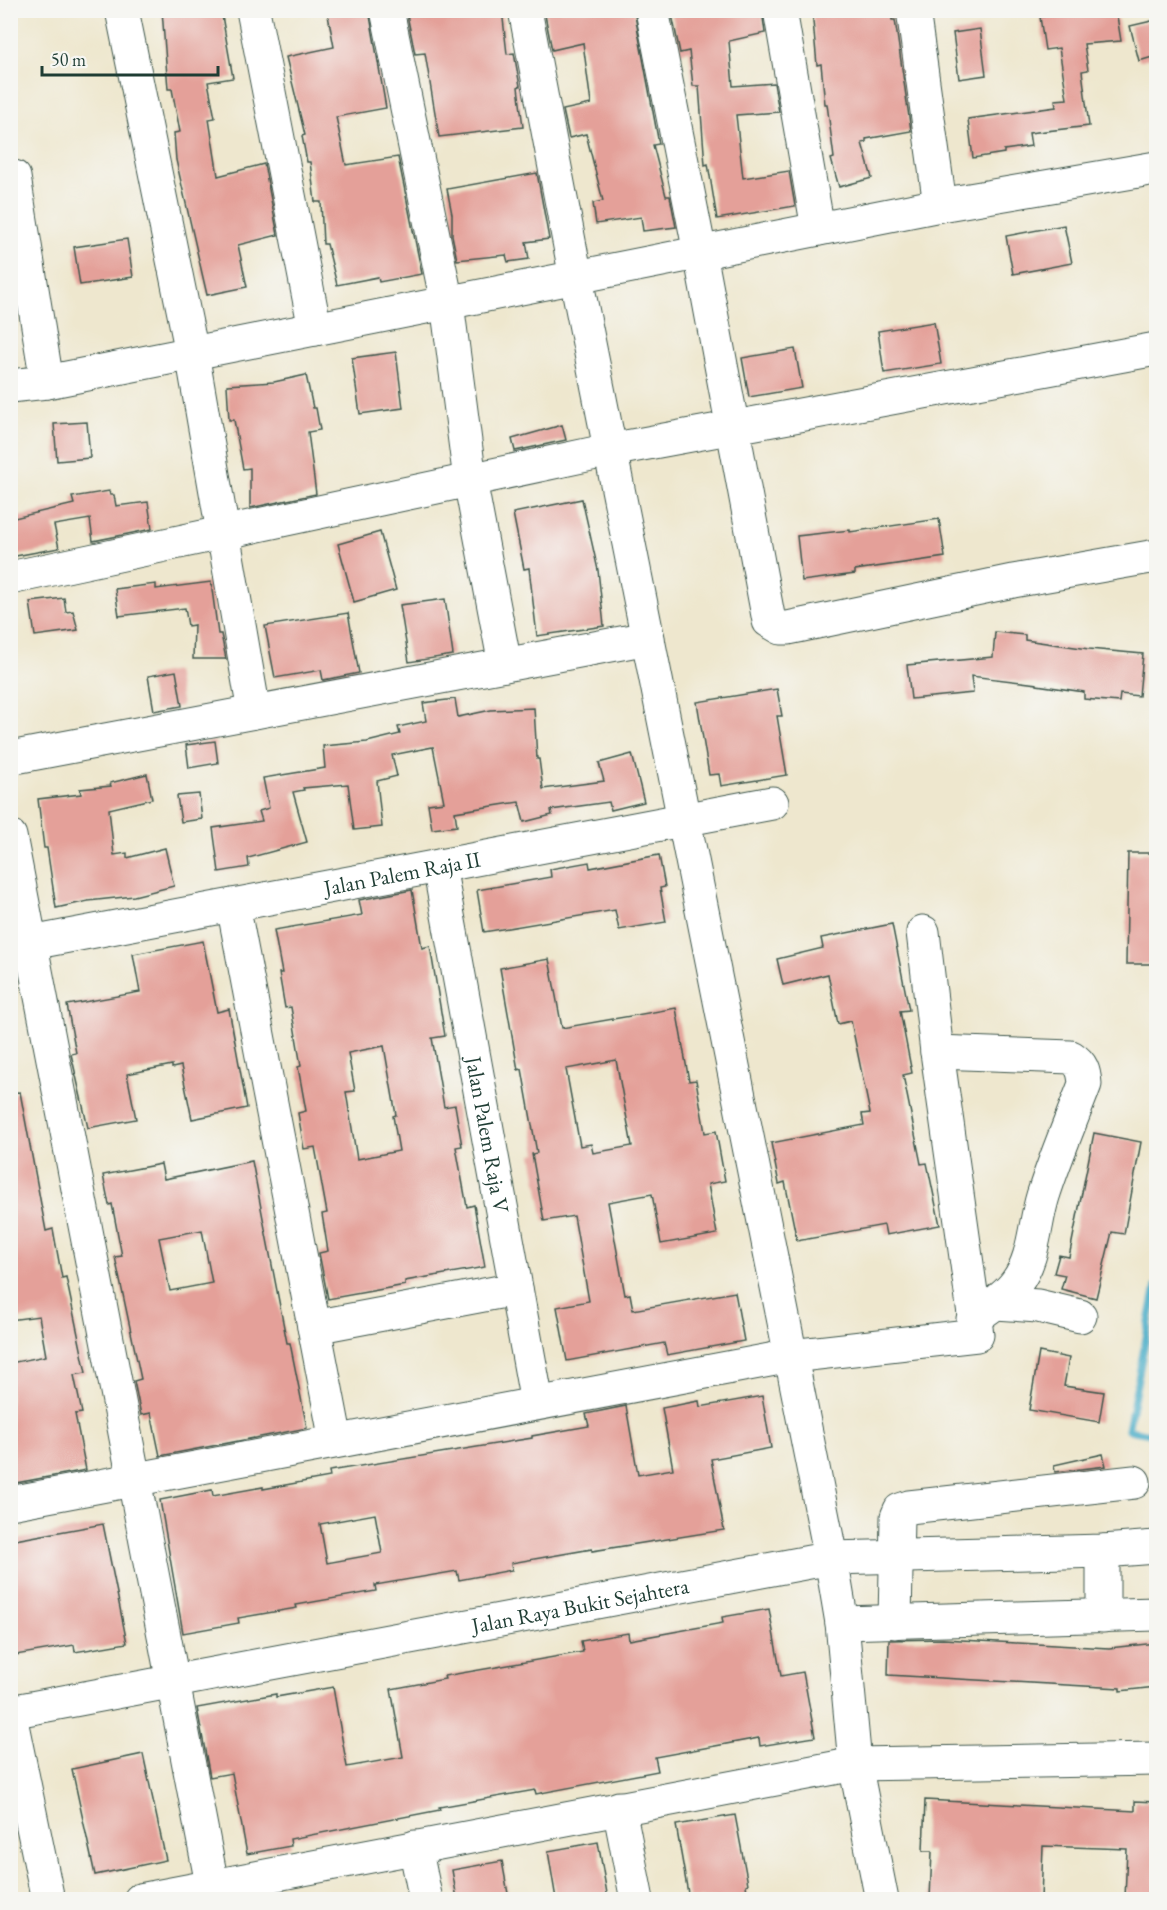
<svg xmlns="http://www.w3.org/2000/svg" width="1167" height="1910" font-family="'EB Garamond',serif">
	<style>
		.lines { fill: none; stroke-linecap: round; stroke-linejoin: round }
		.stream { stroke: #48adc8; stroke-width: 7 }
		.building { fill: #e4a099; fill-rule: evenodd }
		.minor-casing { stroke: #3e564b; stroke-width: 35 }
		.minor { stroke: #fff; stroke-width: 33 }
		.labels { text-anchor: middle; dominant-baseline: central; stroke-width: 4.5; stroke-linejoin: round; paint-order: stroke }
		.street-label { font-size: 22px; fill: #1f3d34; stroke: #f6f6f2 }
	</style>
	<rect width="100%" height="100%" fill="#f6f6f2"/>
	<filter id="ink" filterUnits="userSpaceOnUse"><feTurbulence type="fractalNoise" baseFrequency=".0167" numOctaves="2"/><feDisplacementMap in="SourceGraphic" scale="12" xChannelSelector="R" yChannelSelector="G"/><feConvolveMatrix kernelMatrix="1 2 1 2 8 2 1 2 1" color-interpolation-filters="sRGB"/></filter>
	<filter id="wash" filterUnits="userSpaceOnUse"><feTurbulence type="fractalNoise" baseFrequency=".008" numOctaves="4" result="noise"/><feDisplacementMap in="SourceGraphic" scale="24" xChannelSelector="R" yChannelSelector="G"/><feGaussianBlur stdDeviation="1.35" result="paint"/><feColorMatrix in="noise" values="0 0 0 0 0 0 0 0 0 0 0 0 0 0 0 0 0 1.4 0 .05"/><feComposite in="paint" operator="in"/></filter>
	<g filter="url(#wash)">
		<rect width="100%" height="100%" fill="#eee7ce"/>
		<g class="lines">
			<path class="stream" d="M1156,1286L1128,1430L1156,1435"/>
		</g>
		<g id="blocks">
			<g class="building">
				<path d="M162,10H221L233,78L208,82L215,118L209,119L218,176L264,164L278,235L238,245L247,287L207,295L176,160L174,133L180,132L172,89H168Z"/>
				<path d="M327,10H369L386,108L336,117L346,165L398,157L422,274L379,282L378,277L337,285L327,244H323L321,202H315L310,162H307L302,136L305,135L286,57L334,47Z"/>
				<path d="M406,10H502L507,54L514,53L520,86L518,87L523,127L439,137L425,53L415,54Z"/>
				<path d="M544,10H634L659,144L653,145L666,196H670L676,227L643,231L641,217L596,224L593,203L603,201L586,134L569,138L563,110L591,104L583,43L552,50Z"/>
				<path d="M671,10H762L765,33L729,41L733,86L774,83L779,112L736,115L743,178L789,171L795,206L717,219L708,164L705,165L699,86H693L689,51L680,53Z"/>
				<path d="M812,10H891L892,20H895L911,131L866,139V142L862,143L872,178L839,187L831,159L834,158L827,104H825L821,64L817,65Z"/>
				<path d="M1088,10H1116L1121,41L1084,44L1088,70L1082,71L1089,126L1029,133L1031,146L1004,150V153L973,158L968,119L1056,107L1055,100L1067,99L1059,48L1045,50L1040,17Z"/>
				<path d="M1156,20V56L1139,61L1130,26Z"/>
				<path d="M980,29L986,75L959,79L953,33Z"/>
				<path d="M537,173L549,239L526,242L529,259L508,262L506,255L457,260L452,235V214L447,189Z"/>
				<path d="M1064,225L1072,263L1013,274L1006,236Z"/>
				<path d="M127,239L133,277L80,285L74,247Z"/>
				<path d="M934,322L941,364L884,373L878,331Z"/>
				<path d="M795,349L802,388L749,397L742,358Z"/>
				<path d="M396,352L403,408L360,414L352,358Z"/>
				<path d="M306,375L313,408H316L320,430L308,432L316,494L250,508V468L243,469L234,420H229L227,385L274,382Z"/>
				<path d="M87,422L90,458L57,461L54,424Z"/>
				<path d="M562,425L566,440L515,451L512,439Z"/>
				<path d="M109,491L110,495H114L116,506L148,502L152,529L93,541L90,519L54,525L59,548L10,557V519L74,504L72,497Z"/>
				<path d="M582,499L598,570L604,626L537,636L529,568L524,569L513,513Z"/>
				<path d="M939,519L945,557L855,570V574L802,581L797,536L850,530V532Z"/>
				<path d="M380,532L396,590L354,602L338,544Z"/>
				<path d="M211,582L218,634H221L226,659H193L194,625L188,626L185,608L119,616L115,589L156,584V589Z"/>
				<path d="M64,598L66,612L73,611L78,630L35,636L30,602Z"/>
				<path d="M445,599L453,655L409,662L400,605Z"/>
				<path d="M348,613L359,673L323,680L321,670L275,678L265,626Z"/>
				<path d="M995,632L1025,635V640L1089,649L1143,654L1139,696L1120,694L1119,702L1084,699V692L1037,685V684L971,676L973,693L911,699L907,665L993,657Z"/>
				<path d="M176,671L182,706L154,711L148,676Z"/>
				<path d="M777,689L782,716H777L787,775L721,786L719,774L709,775L697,702Z"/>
				<path d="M455,699L458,717L491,710L534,708L537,759H539L543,789L604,781L599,763L632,754L644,802L611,810L609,802L551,810L552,815L524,822L519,802L455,812L457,826L432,829L428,804L444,802L433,747L392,755L397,776L377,781L382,827L354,830L348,784L303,788L304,790L293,792L307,842L248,858L249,867L219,872L213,828L262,821L259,811L269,808L263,778L325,768L323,746L367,742L400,734L398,727L426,721L423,703Z"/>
				<path d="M215,741L218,763L189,768L186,745Z"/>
				<path d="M147,774L152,799L109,809L114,855L127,853V858L165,848L174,886L134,896L88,901L56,908L47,848H44L38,799L81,794L80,789L111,786L110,783Z"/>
				<path d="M199,794L202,819L181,822L177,796Z"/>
				<path d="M1128,853H1156V964H1126Z"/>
				<path d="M659,855L665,887L660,888L666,922L619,930L615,910L484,932L477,890L551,877L550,869L589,862L590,868Z"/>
				<path d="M412,890L422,948L430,946L445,1036L432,1038L444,1107L455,1105L462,1146L456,1147L467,1207L474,1205L485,1267L405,1281V1285L328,1299L319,1253L328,1251L322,1214L327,1213L315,1147L304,1149L298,1113L306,1111L298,1067L301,1066L291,1007L285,1008L279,973H282L274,930L362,915L359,900ZM384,1046L396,1115L393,1116L399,1151L357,1159L346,1092L355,1091L348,1053Z"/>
				<path d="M892,924L909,1010L900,1011L912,1073L903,1075L921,1164L927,1163L940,1225L886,1235L884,1225L797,1241L785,1182L779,1184L771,1143L864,1125L862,1114L870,1113L851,1021L838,1024L828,974L783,985L777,959L823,948L821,938Z"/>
				<path d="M203,941L217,1012L229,1009L247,1108L192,1119L181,1066L172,1068V1065L127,1074L136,1119L88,1128L71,1054L76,1053L67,1005L140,992L133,954Z"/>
				<path d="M549,959L562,1028L676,1008L689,1081L696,1080L705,1133L716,1131L725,1181L708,1184L717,1234L661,1244L652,1194L608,1202L625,1295L630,1294L633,1310L735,1292L744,1341L667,1355L664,1343L567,1361L557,1307L589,1301L574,1216L544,1221L532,1154L537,1153L522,1069L518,1070L500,968ZM616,1060L632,1146L593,1153L591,1144L580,1146L566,1069Z"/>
				<path d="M20,1092L46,1231L53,1229L62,1278L66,1277L86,1373L74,1375L82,1413L75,1414L86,1470L10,1484V1363L46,1356L39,1316L10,1320V1093Z"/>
				<path d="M1094,1133L1141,1142L1124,1234L1112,1232L1096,1298L1061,1289L1065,1275L1054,1273L1059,1255L1069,1257Z"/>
				<path d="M252,1161L287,1343H290L307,1428L160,1456L151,1413L141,1415L134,1381L141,1379L115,1257L122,1256L112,1204L109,1205L103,1175L161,1164L164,1179ZM202,1230L212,1283L170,1291L159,1238Z"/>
				<path d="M1039,1352L1069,1358L1064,1386L1104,1392L1099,1422L1029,1410Z"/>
				<path d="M762,1396L771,1448L711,1459L724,1530L592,1551V1549L511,1563L512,1570L459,1580L457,1571L375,1585L376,1591L296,1605L297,1608L238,1618L239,1623L183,1633L160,1500L212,1490L213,1496L263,1487V1489L330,1477L329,1471L532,1438V1436L589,1426L586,1414L626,1406L638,1475L673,1469L662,1408L699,1401L700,1407ZM375,1514L382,1553L327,1563L320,1524Z"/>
				<path d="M1103,1454L1106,1466L1055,1472L1054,1465Z"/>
				<path d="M103,1524L127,1643L75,1652L74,1645L16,1655L10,1624V1541Z"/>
				<path d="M769,1609L781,1676L803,1672L815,1737L760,1746L759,1738L655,1757L658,1771L536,1794L535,1790L439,1807L440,1810L290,1839L291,1846L247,1854L232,1773L210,1777L197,1708L276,1694V1697L333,1687L347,1767L403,1757L391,1689L445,1679L444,1676L583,1652L581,1641L628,1633L629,1640L723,1623L722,1617Z"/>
				<path d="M943,1639L1109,1648L1156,1643V1687L1120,1691V1688L888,1675L889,1640Z"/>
				<path d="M143,1754L166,1860L95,1875L72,1769Z"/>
				<path d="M925,1800L1135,1811V1801L1156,1802V1899H1125L1127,1849L1043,1846L1041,1899H930L932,1851H923Z"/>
				<path d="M735,1815L748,1884L746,1885L748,1899H689L676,1825Z"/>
				<path d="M598,1842L608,1899H556L548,1851Z"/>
				<path d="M502,1861L509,1899H457L452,1870Z"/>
			</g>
		</g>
	</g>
	<g filter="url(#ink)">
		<use href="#blocks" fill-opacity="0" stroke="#3e564b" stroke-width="1.5"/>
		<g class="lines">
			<defs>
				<g id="minor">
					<path d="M122,10L192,353L254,712"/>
					<path d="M253,10L315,329"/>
					<path d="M387,10L447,303L470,480L505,665"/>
					<path d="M525,10L576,278L831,1558L842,1623L855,1764L882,1900"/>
					<path d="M652,10L700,253L769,621L781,628H788L1013,581L1156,556"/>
					<path d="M780,10L818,229"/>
					<path d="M913,10L940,205"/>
					<path d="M14,177L47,382"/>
					<path d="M10,386L47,382L940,205L1156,168"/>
					<path d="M10,578L610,450L1156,349"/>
					<path d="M10,758L648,638"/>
					<path d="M10,836L215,1900"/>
					<path id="s1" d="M439,866L537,1403"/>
					<path d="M233,905L336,1441"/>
					<path id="s2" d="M10,947L772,803"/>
					<path d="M937,1052L1071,1057C1082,1064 1084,1071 1085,1084C1071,1121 1055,1158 1043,1196C1034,1225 1035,1258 1016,1283C1005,1298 988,1308 973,1319"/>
					<path d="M996,1303L1038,1306L1080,1316"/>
					<path d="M314,1327L516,1289"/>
					<path d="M10,1503L791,1356L977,1335L937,1052L923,932"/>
					<path d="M1103,1551V1616"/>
					<path d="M895,1622L897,1517L900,1510L909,1507L1134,1482"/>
					<path d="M842,1623L1156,1614"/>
					<path id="s3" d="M10,1712L831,1558L1103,1551L1156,1547"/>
					<path d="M10,1715L48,1900"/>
					<path d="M619,1808L637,1900"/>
					<path d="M415,1847L426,1900"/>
					<path d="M140,1900L855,1764L1156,1759"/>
				</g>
			</defs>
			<use href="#minor" class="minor-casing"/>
			<use href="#minor" class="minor"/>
		</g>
	</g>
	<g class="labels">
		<g class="street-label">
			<text stroke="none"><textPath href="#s2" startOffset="399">Jalan Palem Raja II</textPath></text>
			<text stroke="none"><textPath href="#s1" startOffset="273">Jalan Palem Raja V</textPath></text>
			<text stroke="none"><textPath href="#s3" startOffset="580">Jalan Raya Bukit Sejahtera</textPath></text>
		</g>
	</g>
	<rect width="1167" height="1910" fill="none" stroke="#f6f6f2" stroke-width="36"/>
	<path d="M42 66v9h176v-9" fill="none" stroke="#1f3d34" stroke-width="3"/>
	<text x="51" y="66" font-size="18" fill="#1f3d34" stroke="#f6f6f2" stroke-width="4.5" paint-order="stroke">50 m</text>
</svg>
